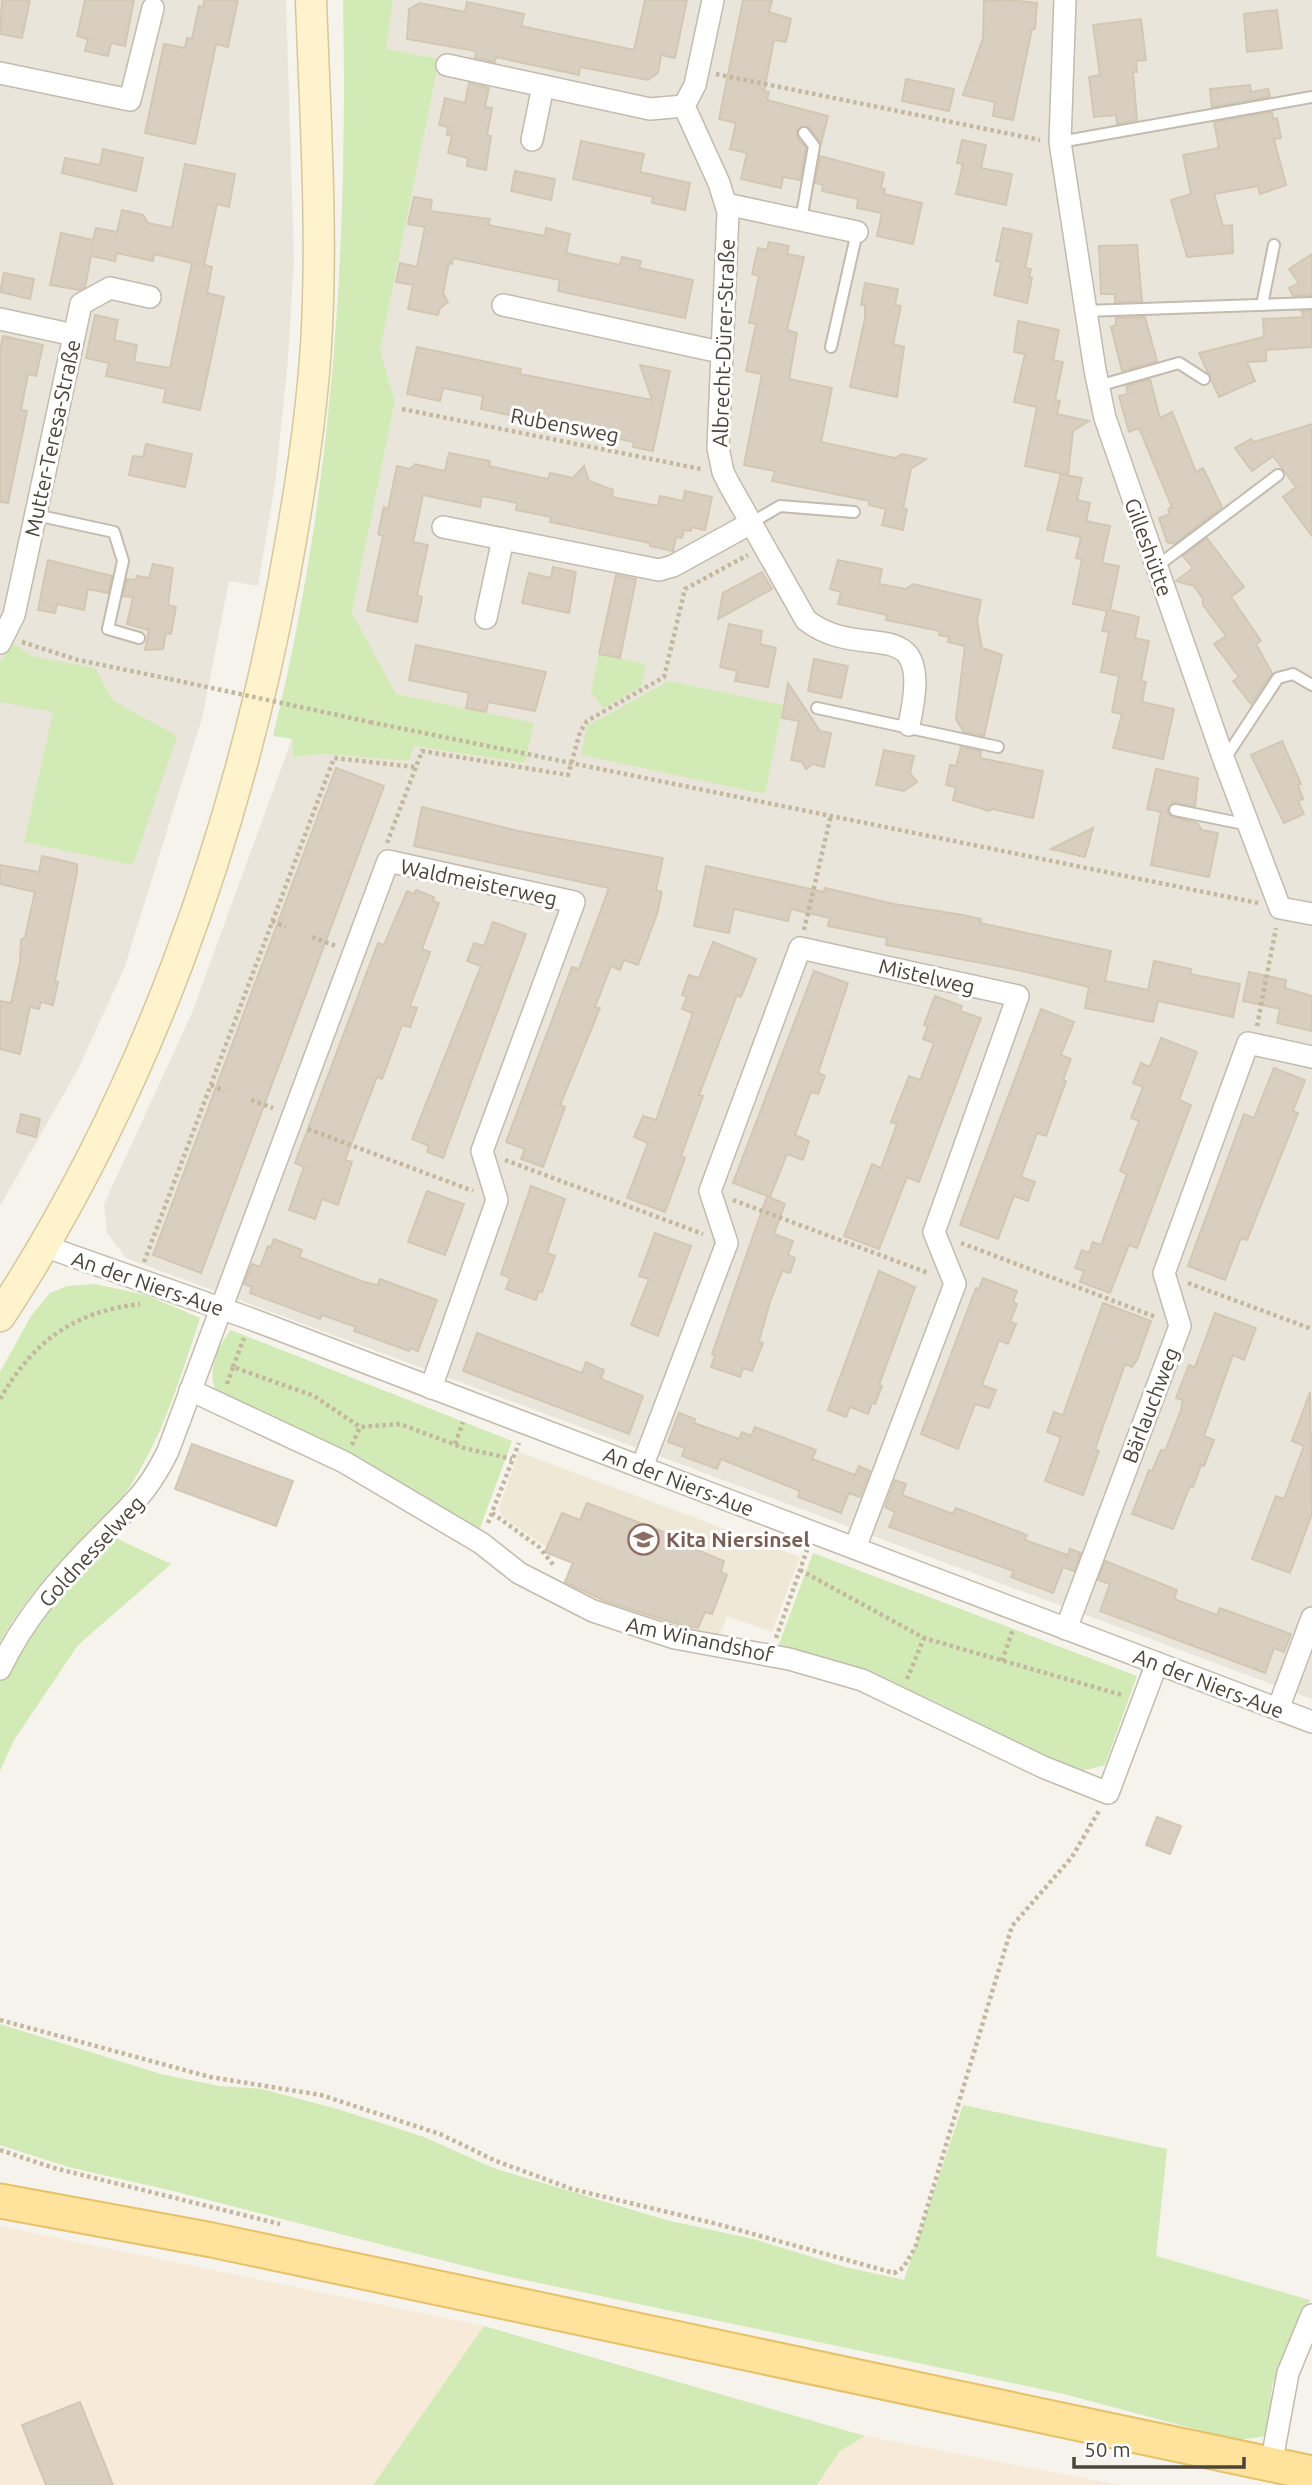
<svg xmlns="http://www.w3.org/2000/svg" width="1312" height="2485" font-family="Ubuntu,sans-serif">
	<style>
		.residential { fill: #eae5da }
		.commercial { fill: #f7ead8 }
		.education { fill: #efe8d6 }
		.green { fill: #d2eab5 }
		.building { fill: #d8cfc1; stroke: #d3c7b4; stroke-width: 2 }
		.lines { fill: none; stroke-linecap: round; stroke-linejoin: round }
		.lane-casing { stroke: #c2bbae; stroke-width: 14 }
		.street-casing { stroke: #c2bbae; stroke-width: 24 }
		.secondary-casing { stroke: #d6c79b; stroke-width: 33 }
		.primary-casing { stroke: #e6c16a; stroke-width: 37 }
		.path { stroke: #c4b79f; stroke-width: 4.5; stroke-dasharray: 3.5 3.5; stroke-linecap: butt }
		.lane { stroke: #fff; stroke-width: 10 }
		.street { stroke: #fff; stroke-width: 21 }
		.secondary { stroke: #fff3cd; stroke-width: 30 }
		.primary { stroke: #ffe39c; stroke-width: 33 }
		.path-bridge { stroke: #c4b79f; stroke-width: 4.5; stroke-dasharray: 3.5 3.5; stroke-linecap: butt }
		.labels { text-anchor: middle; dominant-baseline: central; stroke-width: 6; stroke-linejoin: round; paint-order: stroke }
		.street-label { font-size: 21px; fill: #4b4439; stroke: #fff }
		.education-label { font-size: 21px; font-weight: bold; fill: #785e54; stroke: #fff; text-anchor: start }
	</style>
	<rect width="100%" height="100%" fill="#f6f3ec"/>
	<g class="residential">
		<path d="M0,0H286L294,259L288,360L275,485L258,586L229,581L203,715L124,969L78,1069L0,1206Z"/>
		<path d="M393,0H1312V1699L126,1258L107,1233L104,1204L191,1015L292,739L293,757L323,754L408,761L414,746L525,763L395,694L352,613L395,401L380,350L438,59L386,49Z"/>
	</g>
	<g class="commercial">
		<path d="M0,2226L484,2326L373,2485H0Z"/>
		<path d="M865,2436L1120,2485H817L840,2451Z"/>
	</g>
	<path class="education" d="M519,1452L800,1557L772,1632L727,1616L720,1635L652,1620L623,1612L563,1583L571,1563L544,1553L546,1547L502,1516L499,1507Z"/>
	<g class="green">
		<path d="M343,0H393L386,49L439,59L380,350L395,401L352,613L396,694L534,723L525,763L414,746L409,761L323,754L293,757L292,739L273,736C333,491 348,251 343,0Z"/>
		<path d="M14,644L32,656L95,668L112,700L177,736L133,865L24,842L53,712L0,702V661Z"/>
		<path d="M599,654L646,664L641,687L604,708L591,692Z"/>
		<path d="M669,681L783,705L765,794L581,755L587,726Z"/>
		<path d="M95,1284L146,1295L200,1318C176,1391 156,1460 105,1520C92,1535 76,1547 62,1561C38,1585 17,1612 0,1642V1372L31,1316L50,1293L67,1286Z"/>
		<path d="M231,1330L512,1441L479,1531L215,1390C208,1368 217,1347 231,1330Z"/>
		<path d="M109,1535L171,1564L78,1645L14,1740L0,1771V1678L21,1639Z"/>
		<path d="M813,1553L1137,1676L1105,1765L1078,1772L930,1699L853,1668L777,1649Z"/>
		<path d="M0,2024L161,2074L219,2086L262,2089L341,2110L424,2137L496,2169L666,2220L753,2239L845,2267L904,2280L963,2105L1167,2149L1156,2256L1310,2300L1272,2386L1268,2436L1236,2440L1064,2394L492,2273L173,2191L68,2167L0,2145Z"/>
		<path d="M484,2326L865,2436L840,2451L817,2485H373Z"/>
	</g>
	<g class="building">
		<path d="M2,0H30L22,38L0,34Z"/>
		<path d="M85,0H134L125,46L111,43L108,56L85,51L88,39L77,36Z"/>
		<path d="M204,0H238L228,47L216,44L195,144L145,133L164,44L185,48L187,38L192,39L199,6L203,7Z"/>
		<path d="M645,0H687L675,58L661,55L658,73L648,80L580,67L579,75L496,57L495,62L475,58L476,51L407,39L409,9L420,3L465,12L467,2L524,14L521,26L634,50Z"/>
		<path d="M743,0H772L769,12L791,19L786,42L774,40L764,91L769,92L767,100L828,116L821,144L808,126L797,129V137L806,148L800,180L783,177L781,188L741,179L747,153L730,149L736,123L719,119Z"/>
		<path d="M1009,0L1037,3L1035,29H1032L1013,120L993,116L995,102L963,95L983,38L984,1Z"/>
		<path d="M1277,10L1282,48L1247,52L1244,14Z"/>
		<path d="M1141,19L1146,60L1136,61L1137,72H1133L1137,120L1117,124L1116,115L1094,117L1089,77L1100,75L1093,25Z"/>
		<path d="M906,79L954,89L949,111L902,101Z"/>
		<path d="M469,83L489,88L485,107L492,108L487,135L491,136L486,170L467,166L468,158L448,153L452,136L447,135L448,127L439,125L445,98L465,103Z"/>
		<path d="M1250,85L1251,92L1268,89L1270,97L1212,107L1210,89Z"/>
		<path d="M1272,112L1273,119L1277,118L1281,138L1274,139L1286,185L1260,194L1258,186L1214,194L1223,226L1232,225L1233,253L1187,257L1171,200L1191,194L1183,155L1219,148L1214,122Z"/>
		<path d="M962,140L986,145L981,168L1012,174L1006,205L956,194L963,164L957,163Z"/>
		<path d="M581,141L644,154L640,172L690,183L685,210L652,203L653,197L573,179Z"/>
		<path d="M103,149L143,158L136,191L62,173L65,158L100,165Z"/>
		<path d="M820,156L884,173L881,188L885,189L884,194L922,203L913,244L877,236L882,213L857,208L858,199L822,191L823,185L815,183Z"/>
		<path d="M185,164L235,174L229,207L217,204L204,265L212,267L207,293L224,297L200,410L163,402L166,389L106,376L109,363L86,358L95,315L118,320L114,340L137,345L134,362L170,368L192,263L154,254L153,261L117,253L115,261L91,256L85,287L79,290L50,285L61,233L93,240L96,228L117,232L122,210L143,215L148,223L172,228Z"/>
		<path d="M515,171L555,179L551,200L511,191Z"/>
		<path d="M414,197L432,200L430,211L490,219L488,225L545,236L546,228L570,234L566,253L620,265L622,257L631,259L641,261L639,268L693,280L685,318L558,291L560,280L453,258L452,264L449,263L443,293L448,302L440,308L438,315L408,309L413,285L396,282L400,263L417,267L425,227L408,224Z"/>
		<path d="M1003,228L1032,234L1025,268L1031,269L1029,277L1032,278L1027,303L994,295L1001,262L996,261Z"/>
		<path d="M769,242L789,246L787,254L804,257L787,330L797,333L789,379L832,388L821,442L895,458L902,454L926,459L911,469L903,508L907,509L903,530L882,525L886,509L869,505V501L772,481L775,471L744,465L762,374L746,371L756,324L749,323L759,276L752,274L758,248L767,250Z"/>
		<path d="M1137,245L1142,301L1115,302V294H1101L1099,246Z"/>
		<path d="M1312,254V295L1293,296L1289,288L1299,283L1289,269Z"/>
		<path d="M4,273L34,279L30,299L0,292Z"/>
		<path d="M865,283L898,289L895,305L901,306L893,344L904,347L897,397L850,387L865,318V305H861Z"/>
		<path d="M1301,311H1312V347L1266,350V361L1247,362L1255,381L1219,397L1199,353L1264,337L1263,319L1304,317Z"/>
		<path d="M1145,317L1157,361L1122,371L1111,327L1116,325V318Z"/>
		<path d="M1018,321L1059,330L1053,360L1063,362L1055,400L1060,401L1057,414L1089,421L1073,431L1068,475L1025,466L1037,407L1014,402L1025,354L1014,352Z"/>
		<path d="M3,336L43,345L36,376L28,374L21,410L27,411L8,503L0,502V350Z"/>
		<path d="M417,347L521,369L520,374L652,400L640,365L670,371L653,451L633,447L634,442L481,409L483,396L443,388L440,401L407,394Z"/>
		<path d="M1150,379L1160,418L1172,412L1196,472L1203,468L1222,507L1174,544L1167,542L1159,518L1170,514L1168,509L1172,507L1139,428L1129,432L1119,396L1128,394L1126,386Z"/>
		<path d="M1312,424V536L1283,497L1296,487L1273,456L1252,471L1235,448L1251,439L1254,442Z"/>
		<path d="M146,444L192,454L185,487L129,475L133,456L143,457Z"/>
		<path d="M449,453L490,461L489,466L548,479L550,473L573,478L584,466L589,481L613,490L612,497L658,506L660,496L683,501L685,491L712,497L705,530L692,527L691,531L684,530L682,538L676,537L673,551L650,546V543L550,522L551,517L516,510L517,503L482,496L480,507L423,495L413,542L428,545L417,595L422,597L417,622L367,611L383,536L378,534L384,507L388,509L397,466L410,469L415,464L445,471Z"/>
		<path d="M1061,474L1082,478L1077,500L1090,503L1086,521L1110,526L1102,563L1119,566L1110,610L1139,617L1135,638L1149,641L1141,681L1146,682L1142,702L1174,709L1163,759L1113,748L1122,714L1112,712L1119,676L1101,672L1109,632L1102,631L1107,611L1073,604L1082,559L1076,558L1081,537L1047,530Z"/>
		<path d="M1207,538L1244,587L1231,597L1261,641L1256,644L1272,673L1251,704L1233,681L1239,677L1214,644L1226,636L1203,605V599L1194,586L1176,581L1193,568L1183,556Z"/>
		<path d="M48,560L112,576L108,593L88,589L84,610L57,604L55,613L38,610Z"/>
		<path d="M838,560L882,569L879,584L906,589L913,584L981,600L977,621L982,648L1002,655L984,736L964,732L956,719L965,646L948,642L949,637L939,635L940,631L886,620L887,615L838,604L841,592L830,589Z"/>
		<path d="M153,564L173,568L168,605L176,607L171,634L166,633L163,649L145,650L149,630L127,624L133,597L123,596L127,579L136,580L137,576L149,578Z"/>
		<path d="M553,567L576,572L569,613L522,603L529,573L551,578Z"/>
		<path d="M762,572L772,589L718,619L723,593Z"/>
		<path d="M616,575L636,579L620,658L599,654Z"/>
		<path d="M729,624L762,631L760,644L776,648L768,687L735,681L737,671L720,667Z"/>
		<path d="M416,645L546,672L535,711L488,702L486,712L466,708L469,693L409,680Z"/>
		<path d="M814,659L848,666L841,698L808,691Z"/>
		<path d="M788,683L820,731L831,733L824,767L813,764L806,769L802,762L791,760L799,721L782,718Z"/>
		<path d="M1282,741L1301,784L1298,785L1303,799L1298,801L1304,814L1284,823L1251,755Z"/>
		<path d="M961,747L981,751L980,758L1043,771L1033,818L993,809L989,811L953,800L956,787L946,785L950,765L956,766Z"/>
		<path d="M884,750L914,756L910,773L917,782L904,791L876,785Z"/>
		<path d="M336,768L384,786L201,1273L153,1255Z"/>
		<path d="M1156,769L1198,778L1195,806L1173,802L1167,812L1173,817L1197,823L1202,830L1218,833L1209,877L1151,865L1161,812L1147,809Z"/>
		<path d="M422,807L518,831L663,858L656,890L662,892L657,914L638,965L624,960L620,970L611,966L595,1007L600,1008L560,1105L565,1107L543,1167L521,1159L525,1149L506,1142L572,967L579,969L609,888L414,846Z"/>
		<path d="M1093,828L1085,857L1051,849Z"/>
		<path d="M42,856L77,864V872L55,981L58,982L53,1005L41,1002L39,1009L30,1007L20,1054L0,1049V1001L11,1003L20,962L21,940L25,937L35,892L0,884V865L39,872Z"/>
		<path d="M706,866L824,892L825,888L894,904L963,915L981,919L980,923L1111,951L1105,981L1148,990L1154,961L1191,969L1190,974L1240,984L1233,1017L1158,1001L1153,1022L1085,1008L1089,987L1018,970L886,945L887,938L828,926L830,918L791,909L788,921L734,909L729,933L694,926Z"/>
		<path d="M416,890L434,897L433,901L439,903L422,949L430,952L410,1006L417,1008L410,1027L402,1025L382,1079L377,1077L345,1160L352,1162L338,1205L322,1199L315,1219L289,1210L304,1167L295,1163L378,943L384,945L407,891L414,894Z"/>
		<path d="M493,922L526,934L443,1158L427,1152L429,1146L412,1139L481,966L467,961L474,943L484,946Z"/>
		<path d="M713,942L756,959L741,997L737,995L699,1095L703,1096L681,1156L685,1158L665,1212L627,1198L648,1143L634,1137L643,1116L656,1120L693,1013L682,1009L687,997L682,995L689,975L699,978Z"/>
		<path d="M814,971L848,983L818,1073L825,1076L818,1094L811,1092L795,1135L809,1141L803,1160L787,1154L770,1197L733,1183Z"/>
		<path d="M1249,972L1286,980L1285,988L1312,996V1031L1277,1023L1280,1009L1243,1001Z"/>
		<path d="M935,996L962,1006L960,1011L981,1018L919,1182L907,1177L879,1249L844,1236L872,1164L881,1168L897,1124L891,1122L909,1076L920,1080L934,1043L923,1039L928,1026L924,1025Z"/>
		<path d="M1041,1009L1074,1022L1061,1055L1071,1059L1063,1080L1066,1081L1046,1136L1037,1133L1021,1177L1035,1182L1031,1192L1028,1201L1014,1196L998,1239L960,1225Z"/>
		<path d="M1161,1038L1197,1052L1179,1100L1191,1105L1137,1248L1129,1245L1110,1293L1080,1282L1084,1271L1075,1268L1082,1250L1089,1253L1093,1242L1101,1245L1127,1174L1120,1171L1139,1121L1131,1118L1143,1087L1133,1083L1141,1063L1150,1067Z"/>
		<path d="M1274,1068L1305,1080L1293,1111L1298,1113L1247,1240L1241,1238L1225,1280L1188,1266L1244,1114L1254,1118Z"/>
		<path d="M21,1114L40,1119L36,1137L17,1132Z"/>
		<path d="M531,1186L565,1199L547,1253L555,1256L542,1292L539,1291L536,1300L506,1289L510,1278L501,1274Z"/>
		<path d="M427,1191L464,1204L445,1255L408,1242Z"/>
		<path d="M767,1196L785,1204L774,1234L793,1241L788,1255L795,1258L790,1273L782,1271L770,1302L759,1341L763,1343L752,1371L743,1368L740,1377L711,1367L715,1355L712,1354Z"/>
		<path d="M655,1233L691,1246L658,1336L631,1325L649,1279L639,1276Z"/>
		<path d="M274,1239L302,1250L299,1257L364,1282L378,1285L380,1279L437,1300L418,1351L410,1348L409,1351L354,1331L356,1327L322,1315L320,1319L250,1293L252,1287L244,1284L252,1264L260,1267L268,1246L271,1247Z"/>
		<path d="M879,1271L915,1287L879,1385L882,1386L875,1404L872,1403L868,1414L850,1407L846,1417L828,1410Z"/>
		<path d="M983,1278L1017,1291L1013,1302L1017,1304L1010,1322L1016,1324L1008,1344L999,1340L982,1385L996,1390L989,1408L975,1404L958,1449L921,1434L976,1288L979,1289Z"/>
		<path d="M1103,1303L1151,1321L1137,1360L1132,1367L1125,1364L1095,1449L1099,1451L1083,1495L1045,1481L1061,1437L1047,1432L1054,1412L1063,1415Z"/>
		<path d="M1215,1313L1256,1328L1244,1360L1233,1355L1204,1436L1214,1440L1204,1466L1201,1465L1193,1487L1190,1486L1173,1529L1132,1514L1149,1470L1152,1471L1161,1450L1165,1451L1181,1410L1183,1400L1176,1398L1189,1365L1195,1367Z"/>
		<path d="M477,1333L582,1373L586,1362L604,1370L601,1379L643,1396L629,1434L463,1371Z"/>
		<path d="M1310,1392L1312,1514L1290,1573L1252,1559L1276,1496L1284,1499L1304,1446L1292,1441Z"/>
		<path d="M679,1413L695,1419L694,1423L739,1439L742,1432L751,1436L755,1427L816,1450L812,1459L855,1475L859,1466L870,1471L860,1497L849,1493L841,1513L798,1497L800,1491L721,1459L717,1469L682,1456L685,1448L668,1442Z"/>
		<path d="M192,1444L293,1481L276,1526L175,1489Z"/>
		<path d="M895,1480L906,1484L902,1495L953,1514L956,1508L1027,1535L1025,1540L1067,1555L1066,1559L1070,1549L1081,1553L1074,1571L1063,1567L1053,1593L1011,1577L1014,1571L889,1527L895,1512L885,1507Z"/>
		<path d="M587,1503L667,1533L666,1537L724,1561L721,1572L727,1575L712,1614L705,1612L698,1628L684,1626L605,1601L565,1582L573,1563L545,1552L562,1513L580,1520Z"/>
		<path d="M1105,1561L1177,1590L1174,1599L1217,1615L1220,1608L1291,1634L1284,1652L1274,1648L1265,1673L1100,1611L1110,1584L1098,1580Z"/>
		<path d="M1157,1817L1181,1826L1170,1854L1146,1845Z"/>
		<path d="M80,2402L113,2485H46L22,2425Z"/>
	</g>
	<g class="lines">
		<defs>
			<g id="lane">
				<path d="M1060,142L1312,97"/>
				<path d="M801,220L814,146L804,133"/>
				<path d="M1262,305L1274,245"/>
				<path d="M1085,311L1312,303"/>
				<path d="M831,347L857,232"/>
				<path d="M1098,386L1179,363L1204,379"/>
				<path d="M36,515L114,532L123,561L108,629L139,638"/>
				<path d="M751,523L780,506L854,512"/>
				<path d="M1156,567L1278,475"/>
				<path d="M817,708L998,747"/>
				<path d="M1224,760L1278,678L1293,674L1312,685"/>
				<path d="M1175,810L1249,825"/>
			</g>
			<g id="street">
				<path d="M713,0L695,85L684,106L719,183L728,212L718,448L723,472L729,484L806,620C864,666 936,604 909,725"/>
				<path d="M1065,0L1060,142L1095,370L1105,418L1224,760L1280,908L1312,914"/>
				<path d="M447,65L650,109L684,106"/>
				<path d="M0,73L130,100L153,8"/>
				<path d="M532,140L543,86"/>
				<path d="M726,204L857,232"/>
				<path d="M503,305L720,352"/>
				<path d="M0,319L74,335"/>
				<path d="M443,527L659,570L673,566L751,523"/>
				<path d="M486,618L503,539"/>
				<path d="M0,643L14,615L81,304L110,288L150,297"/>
				<path d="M44,1246L251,1319L1312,1722"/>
				<path d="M190,1390L344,1462L481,1543L519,1573L593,1611L675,1638L789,1659L862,1680L1043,1767L1108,1793L1157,1663"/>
				<path d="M642,1467L727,1243L710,1191L800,948L1018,996L934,1232L955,1284L855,1548"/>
				<path d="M1066,1629L1180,1326L1164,1273L1248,1043L1312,1057"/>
				<path d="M0,1669C24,1618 62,1575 102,1535C133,1503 148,1492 168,1451L388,861L574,902L482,1151L497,1200L431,1388"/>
				<path d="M1278,1709L1312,1618"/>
				<path d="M1271,2465L1288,2373L1312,2315"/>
			</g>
			<path id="secondary" d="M0,1316C145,1095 236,837 284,579C298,502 311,424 316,346C323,231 315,115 311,0"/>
			<path id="primary" d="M0,2201L212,2240L1312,2473"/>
		</defs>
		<use href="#lane" class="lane-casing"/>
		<use href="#street" class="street-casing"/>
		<use href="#secondary" class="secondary-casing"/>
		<use href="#primary" class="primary-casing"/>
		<g class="path">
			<path d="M716,74L1040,140"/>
			<path d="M402,409L701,469"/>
			<path d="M22,642L78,660L170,679"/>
			<path d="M370,722L1258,903"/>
			<path d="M387,843L422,751L568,775L580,732L587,721L664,677L685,589L748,555"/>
			<path d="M272,921L286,927"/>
			<path d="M804,930L831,815"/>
			<path d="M312,937L336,946"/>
			<path d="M1257,1026L1276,928"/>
			<path d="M211,1085L224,1091"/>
			<path d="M251,1100L273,1108"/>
			<path d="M308,1129L473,1191"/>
			<path d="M505,1160L703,1234"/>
			<path d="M733,1200L928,1273"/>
			<path d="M961,1243L1156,1317"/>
			<path d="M144,1262L334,758L415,767"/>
			<path d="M1188,1283L1312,1329"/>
			<path d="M233,1367L244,1338"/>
			<path d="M227,1384L233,1367L314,1396L360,1427L400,1424L464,1448L512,1459"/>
			<path d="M0,1399C33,1342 72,1312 140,1304"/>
			<path d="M455,1444L463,1422"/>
			<path d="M352,1445L360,1427"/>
			<path d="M492,1513L539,1547L555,1567"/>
			<path d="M488,1523L519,1443"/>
			<path d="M800,1570L924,1638L1122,1695"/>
			<path d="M776,1638L807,1550"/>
			<path d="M1002,1661L1013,1629"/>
			<path d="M907,1679L924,1638"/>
			<path d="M0,2020L210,2077L321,2095L440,2134L496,2161L572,2189L717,2224L894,2273L903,2268L915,2248L1012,1926L1072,1857L1100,1809"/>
			<path d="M0,2150L54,2168L280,2224"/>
		</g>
		<use href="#lane" class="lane"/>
		<use href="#street" class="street"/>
		<use href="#secondary" class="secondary"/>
		<use href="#primary" class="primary"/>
		<path class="path-bridge" d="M170,679L370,722"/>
	</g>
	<defs>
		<symbol id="school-ring" viewBox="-11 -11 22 22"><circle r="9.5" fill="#fff" stroke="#8d6e63" stroke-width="1.5"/><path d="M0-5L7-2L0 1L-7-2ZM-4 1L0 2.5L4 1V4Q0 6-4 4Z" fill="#8d6e63"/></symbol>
	</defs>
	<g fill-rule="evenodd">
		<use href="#school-ring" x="626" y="1522" width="35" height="35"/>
	</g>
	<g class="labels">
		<g class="street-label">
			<text transform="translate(723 343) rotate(-88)">Albrecht-Dürer-Straße</text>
			<text transform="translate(565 425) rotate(11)">Rubensweg</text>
			<text transform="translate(52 438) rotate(-78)">Mutter-Teresa-Straße</text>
			<text transform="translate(1149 547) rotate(70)">Gilleshütte</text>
			<text transform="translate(479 882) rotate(12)">Waldmeisterweg</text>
			<text transform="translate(927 976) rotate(13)">Mistelweg</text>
			<text transform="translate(148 1283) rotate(19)">An der Niers-Aue</text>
			<text transform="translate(1150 1405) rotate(-69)">Bärlauchweg</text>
			<text transform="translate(679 1481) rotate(21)">An der Niers-Aue</text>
			<text transform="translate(91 1551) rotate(-47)">Goldnesselweg</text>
			<text transform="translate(700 1639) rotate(12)">Am Winandshof</text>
			<text transform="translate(1209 1683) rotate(21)">An der Niers-Aue</text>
		</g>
		<g class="education-label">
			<text x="666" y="1539">Kita Niersinsel</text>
		</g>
	</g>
	<path d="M1074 2457v10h170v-10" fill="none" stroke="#4b4439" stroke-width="3.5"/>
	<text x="1084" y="2457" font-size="21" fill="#4b4439" stroke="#ffffff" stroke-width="5" paint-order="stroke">50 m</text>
</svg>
